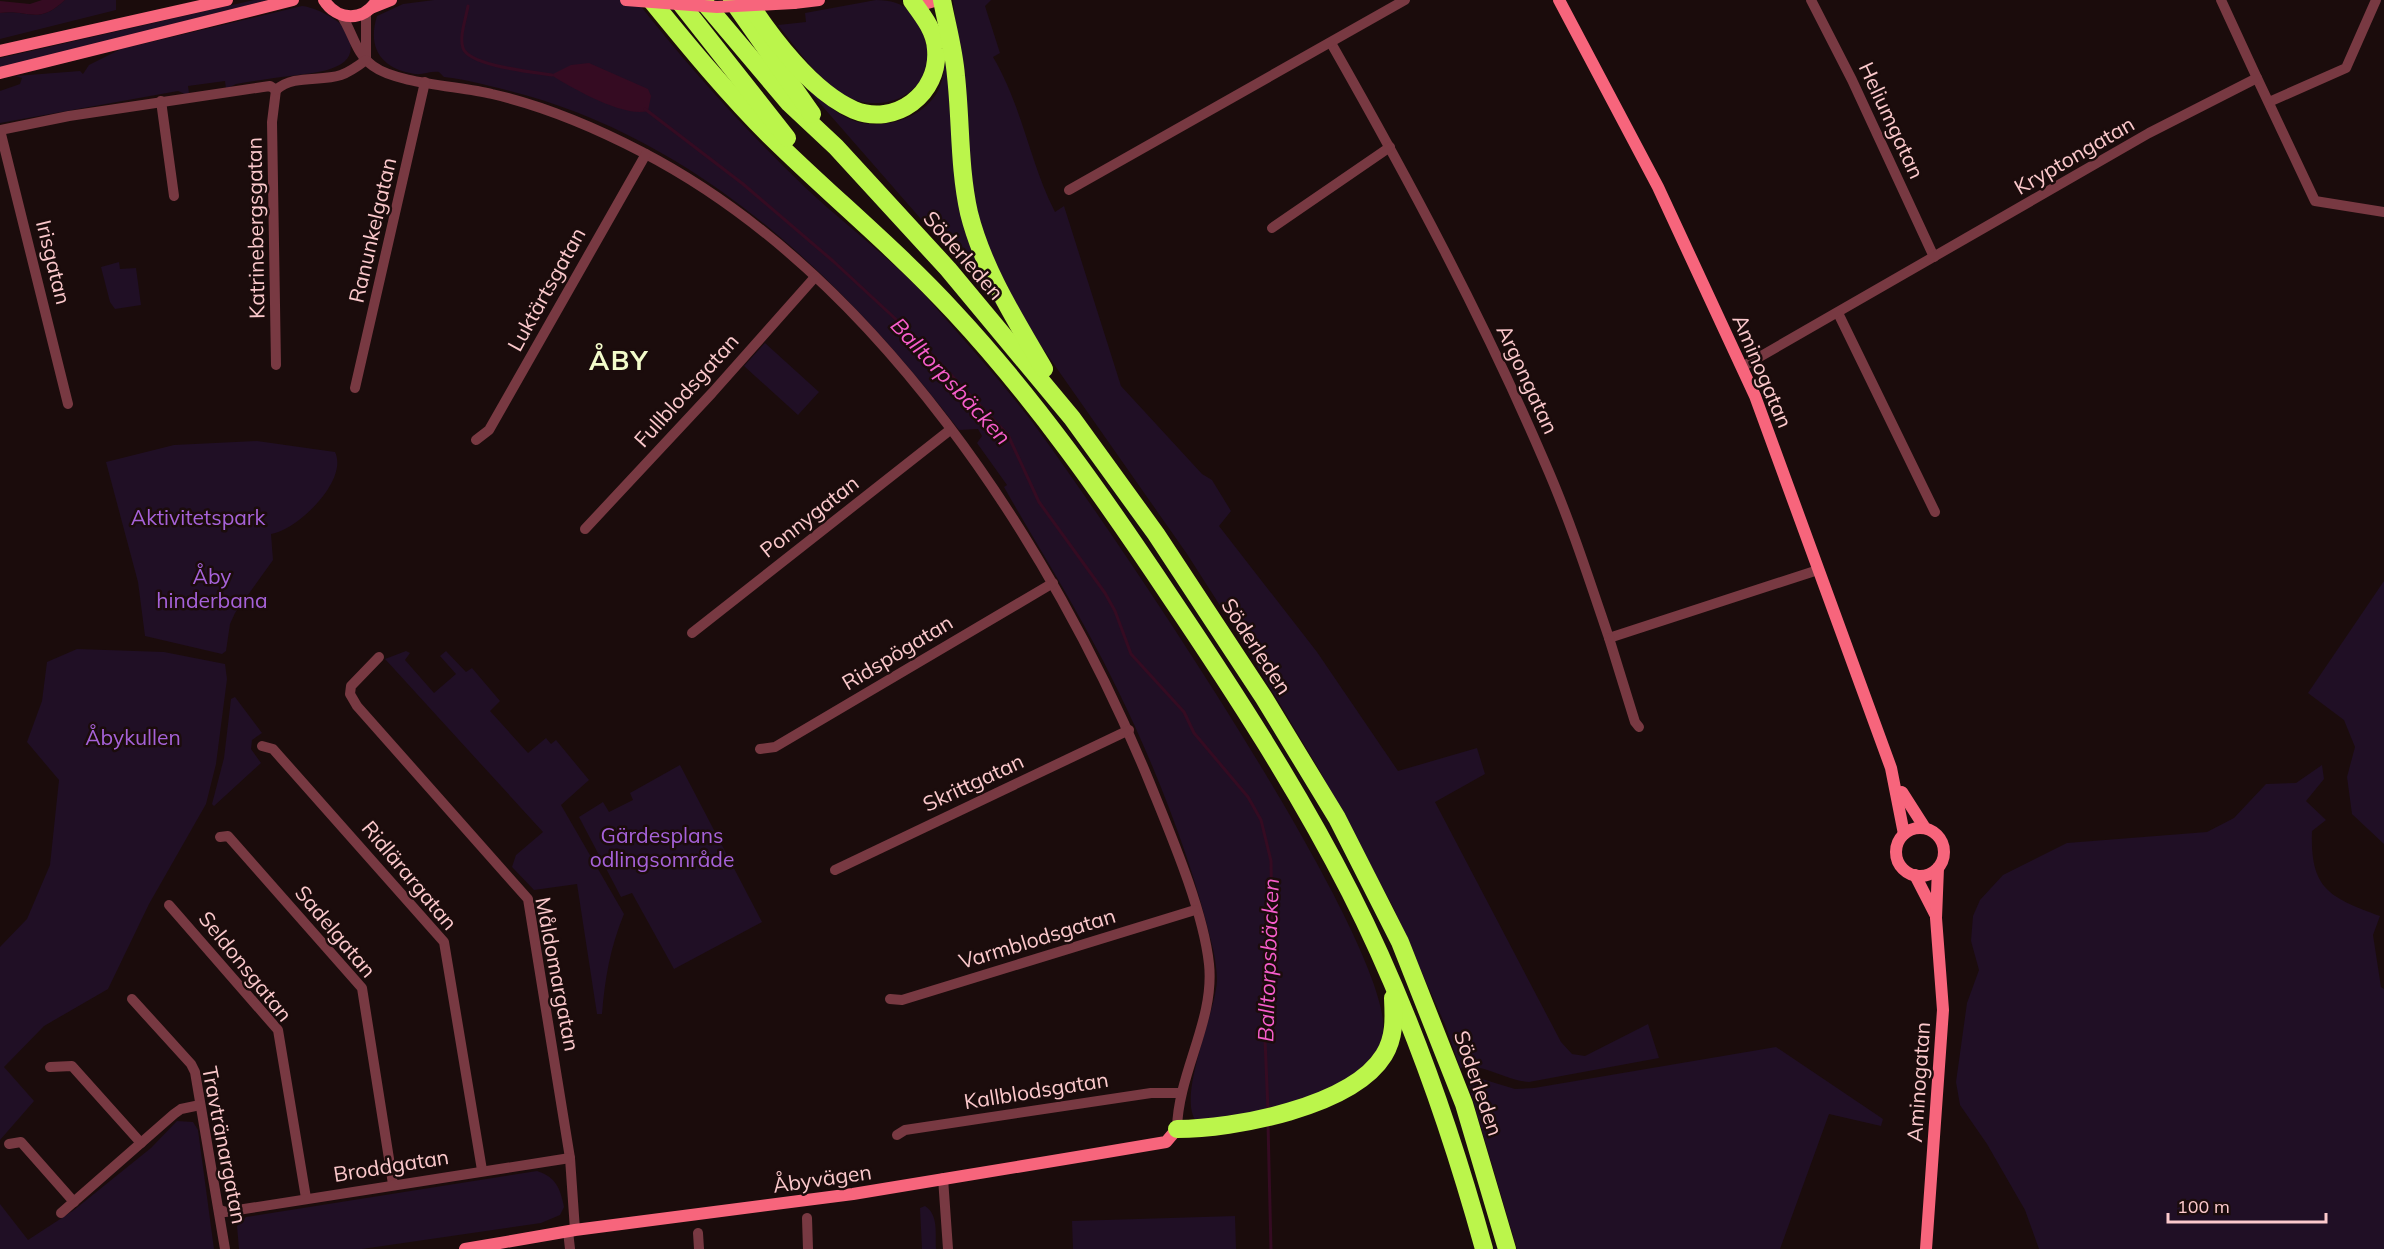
<svg xmlns="http://www.w3.org/2000/svg" width="2384" height="1249" font-family="Mulish,sans-serif">
	<style>
		.green { fill: #200f25 }
		.water { fill: #350b22 }
		.lines { fill: none; stroke-linecap: round; stroke-linejoin: round }
		.stream { stroke: #350b22; stroke-width: 3 }
		.street { stroke: #783942; stroke-width: 10 }
		.secondary { stroke: #f7657c; stroke-width: 12 }
		.highway { stroke: #bbf54b; stroke-width: 18 }
		.secondary-bridge { stroke: #f7657c; stroke-width: 12 }
		.labels { text-anchor: middle; dominant-baseline: central; stroke-width: 5; stroke-linejoin: round; paint-order: stroke }
		.street-label { font-size: 21px; fill: #fcc9cc; stroke: #1b0c0c }
		.park-label { font-size: 21px; fill: #a662d9; stroke: #1b0c0c }
		.water-label { font-size: 22px; font-style: italic; fill: #f65dcb; stroke: #1b0c0c }
		.district-label { font-size: 27px; font-weight: bold; letter-spacing: 1.5px; fill: #f3fccb; stroke: #1b0c0c }
	</style>
	<rect width="100%" height="100%" fill="#1b0c0c"/>
	<g class="green">
		<path d="M65,0H116V10L0,39V13C29,9 37,26 65,0Z"/>
		<path d="M254,0H268L0,67V58Z"/>
		<path d="M434,0H636C689,68 746,131 809,191C851,230 900,265 937,309C968,345 1001,381 1030,419C1091,500 1409,962 1382,1040C1359,1103 1252,1113 1196,1121C1177,1096 1215,1015 1217,981C1217,971 1215,959 1213,949C1188,842 1139,725 1086,629C1060,581 1031,535 1004,487L1007,485L977,443L982,436L978,429L959,430C843,279 697,137 506,90C486,85 465,79 444,77L439,72C430,71 423,75 415,74C381,69 367,48 377,16L403,4Z"/>
		<path d="M876,0C906,0 919,14 926,43C927,48 931,55 930,60C930,64 927,69 925,73C910,105 868,112 839,92C815,75 796,48 778,25L806,22L805,13Z"/>
		<path d="M953,0H991L985,6L1000,53L993,57C1023,108 1029,161 1055,212L1064,206L1121,386L1202,474L1212,480L1231,511L1219,526L1317,652L1398,771L1477,748L1485,774L1435,802L1561,1042L1572,1054L1585,1056L1648,1024L1659,1058L1529,1082C1505,1081 1483,1062 1460,1068L1446,1027L1393,907L1321,773L1235,629L1187,554L1025,323L987,246L972,191Z"/>
		<path d="M302,6C314,7 339,19 345,29C368,71 317,72 291,76C272,78 254,81 236,84L226,89L225,81L188,86L189,93L185,94L178,91L0,123V91L20,84L22,78L15,76L80,71L83,74L89,65L121,49Z"/>
		<path d="M946,53L950,112L999,304L997,306L803,84C819,97 832,112 852,120C882,132 928,118 940,86C944,76 944,64 946,53Z"/>
		<path d="M119,262L120,269L136,268L141,305L115,309L110,302L101,267Z"/>
		<path d="M765,343L819,392L798,415L744,366Z"/>
		<path d="M257,441L335,452C349,481 296,531 271,534L273,560L235,613L230,624L226,651L222,654L145,636L138,582L106,462L174,445Z"/>
		<path d="M2384,581V844L2352,814L2347,777L2355,747L2344,720L2308,693Z"/>
		<path d="M77,649L164,652L225,664L227,679L216,764L206,804L149,904L108,989L44,1026L4,1067L34,1101L0,1140V947L27,919L50,865L59,780L27,742L42,701L47,662Z"/>
		<path d="M406,651L410,653L405,660L434,693L456,674L440,656L446,651L466,672L472,668L500,701L490,711L528,753L546,738L551,744L556,740L589,780L561,805L624,914C610,948 605,978 602,1014H597L577,884L534,890L512,867L516,855L543,832L385,659Z"/>
		<path d="M235,697L262,733L252,740L251,749L261,763L214,806L212,804L224,758L231,699Z"/>
		<path d="M680,765L762,922L674,969L632,893L621,897L579,817L603,802L609,812L633,800L630,793Z"/>
		<path d="M2322,765L2324,779L2306,801L2326,820L2312,831C2310,890 2330,897 2380,916L2373,935L2381,987L2384,989V1249H2039L2025,1210L1987,1144L1960,1105L1956,1082L1967,1003L1979,970L1971,941L1973,916L1980,900L2003,875L2067,843L2207,832L2234,818L2266,784L2296,783Z"/>
		<path d="M1776,1047L1883,1119L1881,1126L1829,1114L1780,1249H1517L1466,1077L1472,1076L1515,1089L1534,1088Z"/>
		<path d="M177,1121L193,1122L198,1130L214,1249H0V1204L28,1240L74,1210L151,1148Z"/>
		<path d="M537,1171C556,1177 560,1188 564,1207L560,1215L541,1223L362,1249H239L237,1226L246,1217Z"/>
		<path d="M925,1206C939,1215 935,1234 936,1249H922L920,1208Z"/>
		<path d="M1235,1216L1236,1249H1073L1072,1221Z"/>
	</g>
	<g class="water">
		<path d="M42,0H65C37,26 29,9 0,13V1L30,4Z"/>
		<path d="M589,63L648,89L651,96L648,111C624,118 572,88 551,75L571,65Z"/>
	</g>
	<g class="lines">
		<g class="stream">
			<path d="M468,6C466,18 459,37 463,48C469,66 534,72 552,75"/>
			<path d="M645,109L743,184L833,261L914,336L1008,435L1039,502L1105,593L1115,611L1131,654L1184,712L1194,733L1248,797L1261,820L1271,861L1272,923L1263,990L1268,1111"/>
			<path d="M1268,1124L1271,1249"/>
		</g>
		<g class="street">
			<path d="M1811,0L1852,80L1934,257"/>
			<path d="M341,15C353,32 355,53 373,66C397,84 461,86 492,94C544,106 594,127 642,152C875,273 1052,544 1149,781C1170,833 1203,909 1209,964C1215,1020 1178,1073 1177,1129"/>
			<path d="M1331,43C1409,180 1483,318 1545,463C1570,520 1589,579 1609,638L1818,570"/>
			<path d="M366,60V12"/>
			<path d="M2257,78L2315,201L2384,212"/>
			<path d="M276,90L272,122L276,365"/>
			<path d="M161,101L174,196"/>
			<path d="M2269,102L2346,68L2376,0"/>
			<path d="M0,130L69,116L263,87L270,86L276,90C294,74 320,82 341,75C350,72 358,66 366,60"/>
			<path d="M0,130L68,404"/>
			<path d="M1069,190L1405,0"/>
			<path d="M1272,228L1390,147"/>
			<path d="M1838,313L1935,512"/>
			<path d="M1742,367L2149,133L2257,78L2221,0"/>
			<path d="M355,388L425,82"/>
			<path d="M476,440L489,430L646,154"/>
			<path d="M585,529L712,393L815,277"/>
			<path d="M692,633L950,430"/>
			<path d="M1609,638L1635,722L1639,727"/>
			<path d="M379,657L351,686L350,694L357,706L528,899L570,1158L575,1230"/>
			<path d="M262,746L273,749L444,942L482,1170"/>
			<path d="M760,749L775,747L1053,583"/>
			<path d="M220,837L228,836L362,988L393,1184"/>
			<path d="M835,870L1129,730"/>
			<path d="M169,905L278,1030L306,1198"/>
			<path d="M132,999L191,1064L195,1072L225,1249"/>
			<path d="M890,999L902,1000L1195,910"/>
			<path d="M50,1067L72,1066L141,1143"/>
			<path d="M897,1135L905,1130L1151,1093H1181"/>
			<path d="M9,1144L21,1142L74,1202"/>
			<path d="M943,1178L948,1249"/>
			<path d="M220,1210L225,1212L570,1158"/>
			<path d="M61,1213L174,1114L181,1109L200,1105"/>
			<path d="M807,1218L808,1249"/>
			<path d="M568,1231L570,1249"/>
			<path d="M698,1233L699,1249"/>
		</g>
		<g class="secondary">
			<path d="M324,0C337,21 364,22 377,0"/>
			<path d="M1559,0L1658,187L1755,396L1891,768L1904,834"/>
			<path d="M911,1L924,4L938,0"/>
			<path d="M794,3L819,0"/>
			<path d="M371,8L391,0"/>
			<path d="M0,51L227,0"/>
			<path d="M0,73L293,0"/>
			<path d="M1902,792L1925,828"/>
			<circle cx="1920" cy="852" r="24"/>
			<path d="M1915,875L1935,914"/>
			<path d="M465,1249L575,1230L853,1194L1089,1155L1166,1142L1177,1129"/>
			<path d="M1926,1249L1943,1010L1936,918L1938,868"/>
		</g>
		<g class="highway">
			<path d="M651,0C690,48 728,94 772,138C832,197 897,250 954,312C1036,400 1105,499 1171,598C1235,693 1298,790 1350,892C1408,1006 1450,1126 1484,1249"/>
			<path d="M678,0L787,138"/>
			<path d="M702,0L789,103L836,147L948,269L1072,418L1156,534L1264,698L1337,818L1400,942L1464,1104L1507,1249"/>
			<path d="M732,0L812,114"/>
			<path d="M747,0C771,37 812,92 854,110C895,127 940,94 936,49C935,31 923,16 912,1"/>
			<path d="M942,0C947,26 954,50 956,76C961,122 959,168 969,213C983,269 1015,319 1044,369"/>
			<path d="M1177,1129C1233,1129 1352,1107 1384,1055C1395,1037 1394,1018 1393,998"/>
		</g>
		<path class="secondary-bridge" d="M626,0L717,7L794,3"/>
	</g>
	<g class="labels">
		<g class="street-label">
			<text transform="translate(1892 120) rotate(65)">Heliumgatan</text>
			<text transform="translate(2074 155) rotate(-30)">Kryptongatan</text>
			<text transform="translate(255 228) rotate(-91)">Katrinebergsgatan</text>
			<text transform="translate(372 230) rotate(-77)">Ranunkelgatan</text>
			<text transform="translate(964 255) rotate(49)">Söderleden</text>
			<text transform="translate(54 262) rotate(76)">Irisgatan</text>
			<text transform="translate(546 289) rotate(-61)">Luktärtsgatan</text>
			<text transform="translate(1763 371) rotate(67)">Aminogatan</text>
			<text transform="translate(1528 379) rotate(65)">Argongatan</text>
			<text transform="translate(686 390) rotate(-48)">Fullblodsgatan</text>
			<text transform="translate(809 516) rotate(-38)">Ponnygatan</text>
			<text transform="translate(1257 646) rotate(57)">Söderleden</text>
			<text transform="translate(897 652) rotate(-31)">Ridspögatan</text>
			<text transform="translate(973 782) rotate(-25)">Skrittgatan</text>
			<text transform="translate(410 875) rotate(50)">Ridlärargatan</text>
			<text transform="translate(336 931) rotate(50)">Sadelgatan</text>
			<text transform="translate(1037 938) rotate(-17)">Varmblodsgatan</text>
			<text transform="translate(246 966) rotate(51)">Seldonsgatan</text>
			<text transform="translate(558 974) rotate(79)">Måldomargatan</text>
			<text transform="translate(1918 1082) rotate(-86)">Aminogatan</text>
			<text transform="translate(1479 1083) rotate(71)">Söderleden</text>
			<text transform="translate(1036 1090) rotate(-9)">Kallblodsgatan</text>
			<text transform="translate(225 1145) rotate(79)">Travtränargatan</text>
			<text transform="translate(391 1165) rotate(-9)">Broddgatan</text>
			<text transform="translate(822 1178) rotate(-8)">Åbyvägen</text>
		</g>
		<g class="park-label">
			<text x="198" y="517">Aktivitetspark</text>
			<text x="212" y="576">Åby<tspan x="212" dy="24">hinderbana</tspan></text>
			<text x="133" y="737">Åbykullen</text>
			<text x="662" y="835">Gärdesplans<tspan x="662" dy="24">odlingsområde</tspan></text>
		</g>
		<g class="water-label">
			<text transform="translate(951 381) rotate(47)">Balltorpsbäcken</text>
			<text transform="translate(1268 960) rotate(-88)">Balltorpsbäcken</text>
		</g>
		<g class="district-label">
			<text x="619" y="360">ÅBY</text>
		</g>
	</g>
	<path d="M2168 1213v9h158v-9" fill="none" stroke="#fcc9cc" stroke-width="3"/>
	<text x="2177" y="1213" font-size="18" fill="#fcc9cc" stroke="#1b0c0c" stroke-width="4.5" paint-order="stroke">100 m</text>
</svg>
